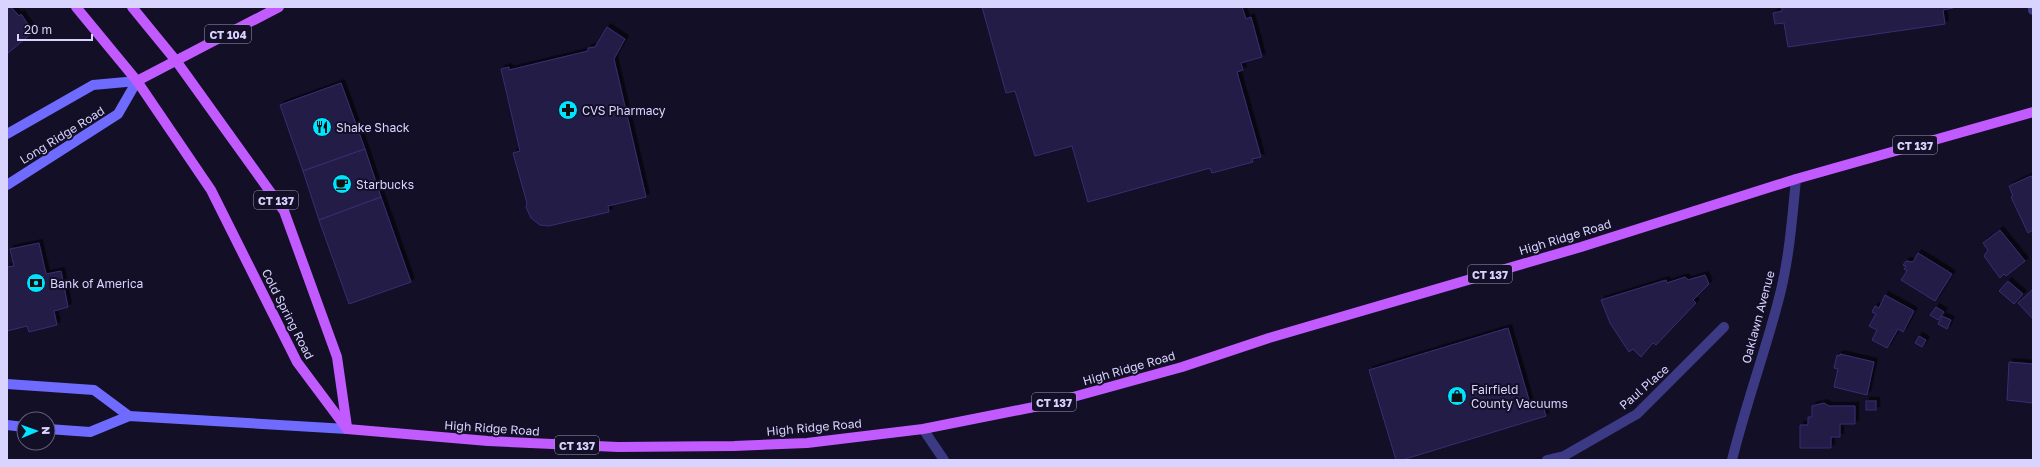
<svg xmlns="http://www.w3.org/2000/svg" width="2040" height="467" font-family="'Golos Text',sans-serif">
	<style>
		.building { fill: #241b47; stroke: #3b2d73; filter: url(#shadow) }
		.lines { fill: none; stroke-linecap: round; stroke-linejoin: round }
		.minor { stroke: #3d3a85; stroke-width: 10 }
		.tertiary { stroke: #3d3a85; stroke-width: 10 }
		.secondary { stroke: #6f6bff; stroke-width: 10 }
		.primary { stroke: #c25bff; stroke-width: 10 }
		.labels { text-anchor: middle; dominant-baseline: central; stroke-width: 4; stroke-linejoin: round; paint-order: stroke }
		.shield { fill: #130f26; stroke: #9e99be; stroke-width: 1 }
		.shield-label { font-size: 11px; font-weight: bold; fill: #d9d4ff }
		.poi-label { font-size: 12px; fill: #d9d4ff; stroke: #130f26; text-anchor: start }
		.street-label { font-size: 12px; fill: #d9d4ff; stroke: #130f26 }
	</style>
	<defs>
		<filter id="shadow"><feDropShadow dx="3.5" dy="-3.5" stdDeviation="0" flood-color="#0009"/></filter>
	</defs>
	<rect width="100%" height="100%" fill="#130f26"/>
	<g class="building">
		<path d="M7,7H11L19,16L21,14L33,32L7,54Z"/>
		<path d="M982,7H1242L1246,19L1251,17L1262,57L1241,63L1243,70L1237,72L1261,157L1252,159L1253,162L1212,173L1210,168L1088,202L1072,146L1035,156L1015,91L1006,93Z"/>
		<path d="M1782,7H1953V8L1943,10L1945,24L1788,47L1784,23L1775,24L1773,13L1782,11Z"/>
		<path d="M607,27L625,39L614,59L646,197L608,206L609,212L549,226L540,225L531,218L526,207L527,203L513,153L520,151L501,69L509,67V70L588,51V48L595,47Z"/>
		<path d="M341,83L365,149L303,171L280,105Z"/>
		<path d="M365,149L381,197L319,220L303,171Z"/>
		<path d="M2031,176L2033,179V230L2028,233L2011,197L2013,196L2009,186Z"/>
		<path d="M381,197L411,282L349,304L319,220Z"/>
		<path d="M2000,230L2025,261L2006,276L2004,274L2000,278L1984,256L1988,250L1983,243Z"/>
		<path d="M39,243L46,274L61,271L68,307L54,311L57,325L29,332L27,326L7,331V267L14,266L10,249Z"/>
		<path d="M1918,253L1952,274L1935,301L1901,280L1907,271L1904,269L1906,266L1903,265L1906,261L1913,262Z"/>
		<path d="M1705,275L1709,284L1693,300L1696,303L1656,345L1653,343L1641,357L1633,349L1629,352L1610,323L1601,300L1666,280L1667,283L1685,277L1688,280Z"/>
		<path d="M2008,281L2023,294L2014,304L1999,291Z"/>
		<path d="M2033,289V319L2018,303Z"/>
		<path d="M1885,295L1914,311L1903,332L1898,329L1887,348L1872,340L1877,330L1869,326L1876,314L1872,312L1875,306L1879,308Z"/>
		<path d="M1936,307L1944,312L1938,320L1930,315Z"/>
		<path d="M1942,316L1951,320L1947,329L1938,324Z"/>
		<path d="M1508,328L1531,407L1542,403L1546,416L1402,460H1396L1369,370Z"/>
		<path d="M1919,336L1926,340L1922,347L1915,343Z"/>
		<path d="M1840,354L1874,362L1867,395L1834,387L1838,369L1834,368L1837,355L1840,356Z"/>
		<path d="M2009,362L2033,364V403L2007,400Z"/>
		<rect x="1866" y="401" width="10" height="9"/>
		<path d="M1824,403L1829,406H1855V424H1840V437H1831V448H1800V425H1808V417H1812V406Z"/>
	</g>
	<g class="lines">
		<g class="minor">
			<path d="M2033,7V10"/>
			<path d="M923,429L944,460"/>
			<path d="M1547,460L1564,456L1637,414L1724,327"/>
		</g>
		<path class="tertiary" d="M1732,460C1745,407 1764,355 1778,302C1789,262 1792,220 1796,179"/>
		<g class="secondary">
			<path d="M7,134L93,85L137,81"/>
			<path d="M7,185L118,114L137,81"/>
			<path d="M7,384L94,390L129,416"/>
			<path d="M7,425L24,427"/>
			<path d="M48,429L90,432L129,416L347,429"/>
		</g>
		<g class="primary">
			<path d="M76,7L137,81L211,190L297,362L347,429"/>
			<path d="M132,7L177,62L284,211L337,357L347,427"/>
			<path d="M137,81L279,7"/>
			<path d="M347,429L488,441L618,447L734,446L807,443L923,429L1044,405L1182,367L1269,338L1581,247L1796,179L2033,112"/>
		</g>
	</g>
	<defs>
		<symbol id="pharmacy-disc" viewBox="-11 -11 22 22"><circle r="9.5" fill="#00e5ff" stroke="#130f26"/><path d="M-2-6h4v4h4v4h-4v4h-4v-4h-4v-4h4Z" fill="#111"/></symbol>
		<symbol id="restaurant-disc" viewBox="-11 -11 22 22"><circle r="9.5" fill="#00e5ff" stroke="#130f26"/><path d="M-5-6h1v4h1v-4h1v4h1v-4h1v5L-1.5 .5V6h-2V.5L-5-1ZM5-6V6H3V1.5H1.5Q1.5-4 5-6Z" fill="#111"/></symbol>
		<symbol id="cafe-disc" viewBox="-11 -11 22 22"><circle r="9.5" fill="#00e5ff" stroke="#130f26"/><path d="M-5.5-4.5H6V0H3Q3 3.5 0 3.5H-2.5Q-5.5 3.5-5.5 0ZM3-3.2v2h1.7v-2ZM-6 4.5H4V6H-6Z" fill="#111"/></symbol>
		<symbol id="bank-disc" viewBox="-11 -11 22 22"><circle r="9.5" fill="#00e5ff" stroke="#130f26"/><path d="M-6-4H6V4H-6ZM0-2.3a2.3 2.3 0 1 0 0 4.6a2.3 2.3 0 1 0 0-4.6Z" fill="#111"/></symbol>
		<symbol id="shop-disc" viewBox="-11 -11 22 22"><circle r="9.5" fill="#00e5ff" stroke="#130f26"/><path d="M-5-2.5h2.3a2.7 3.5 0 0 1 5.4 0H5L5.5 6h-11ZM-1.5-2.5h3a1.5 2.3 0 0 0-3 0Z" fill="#111"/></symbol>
	</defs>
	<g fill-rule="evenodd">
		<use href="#pharmacy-disc" x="557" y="99" width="22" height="22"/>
		<use href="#restaurant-disc" x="311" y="116" width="22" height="22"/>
		<use href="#cafe-disc" x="331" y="173" width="22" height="22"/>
		<use href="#bank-disc" x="25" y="272" width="22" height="22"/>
		<use href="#shop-disc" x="1446" y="385" width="22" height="22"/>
	</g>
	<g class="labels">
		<g class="shield">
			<rect x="205" y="25" width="46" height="18" rx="3"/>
			<rect x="1893" y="136" width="44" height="18" rx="3"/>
			<rect x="254" y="191" width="44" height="18" rx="3"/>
			<rect x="1468" y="265" width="44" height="18" rx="3"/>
			<rect x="1032" y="393" width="44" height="18" rx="3"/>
			<rect x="555" y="436" width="44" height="18" rx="3"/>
		</g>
		<g class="shield-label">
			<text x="228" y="34">CT 104</text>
			<text x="1915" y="145">CT 137</text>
			<text x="276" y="200">CT 137</text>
			<text x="1490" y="274">CT 137</text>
			<text x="1054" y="402">CT 137</text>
			<text x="577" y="445">CT 137</text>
		</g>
		<g class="poi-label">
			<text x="582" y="110">CVS Pharmacy</text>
			<text x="336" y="127">Shake Shack</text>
			<text x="356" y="184">Starbucks</text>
			<text x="50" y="283">Bank of America</text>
			<text x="1471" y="389">Fairfield<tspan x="1471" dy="14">County Vacuums</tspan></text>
		</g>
		<g class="street-label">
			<text transform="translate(62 135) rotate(-32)">Long Ridge Road</text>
			<text transform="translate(1565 237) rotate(-17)">High Ridge Road</text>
			<text transform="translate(288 314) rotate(63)">Cold Spring Road</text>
			<text transform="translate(1758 317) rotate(-75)">Oaklawn Avenue</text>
			<text transform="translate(1129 368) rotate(-16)">High Ridge Road</text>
			<text transform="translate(1644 387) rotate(-41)">Paul Place</text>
			<text transform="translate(814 427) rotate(-5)">High Ridge Road</text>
			<text transform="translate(492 428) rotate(4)">High Ridge Road</text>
		</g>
	</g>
	<rect width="2040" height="467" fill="none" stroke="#d9d4ff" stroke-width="16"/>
	<g transform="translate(36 431) rotate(88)"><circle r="19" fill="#130f26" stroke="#625e7d"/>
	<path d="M0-3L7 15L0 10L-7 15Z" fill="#00e5ff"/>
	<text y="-6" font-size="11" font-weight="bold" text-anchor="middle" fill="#d9d4ff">N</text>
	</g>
	<path d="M18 34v6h74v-6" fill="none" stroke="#d9d4ff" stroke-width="2"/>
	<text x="24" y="34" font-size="12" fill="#d9d4ff" stroke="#130f26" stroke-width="3" paint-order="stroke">20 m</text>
</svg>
